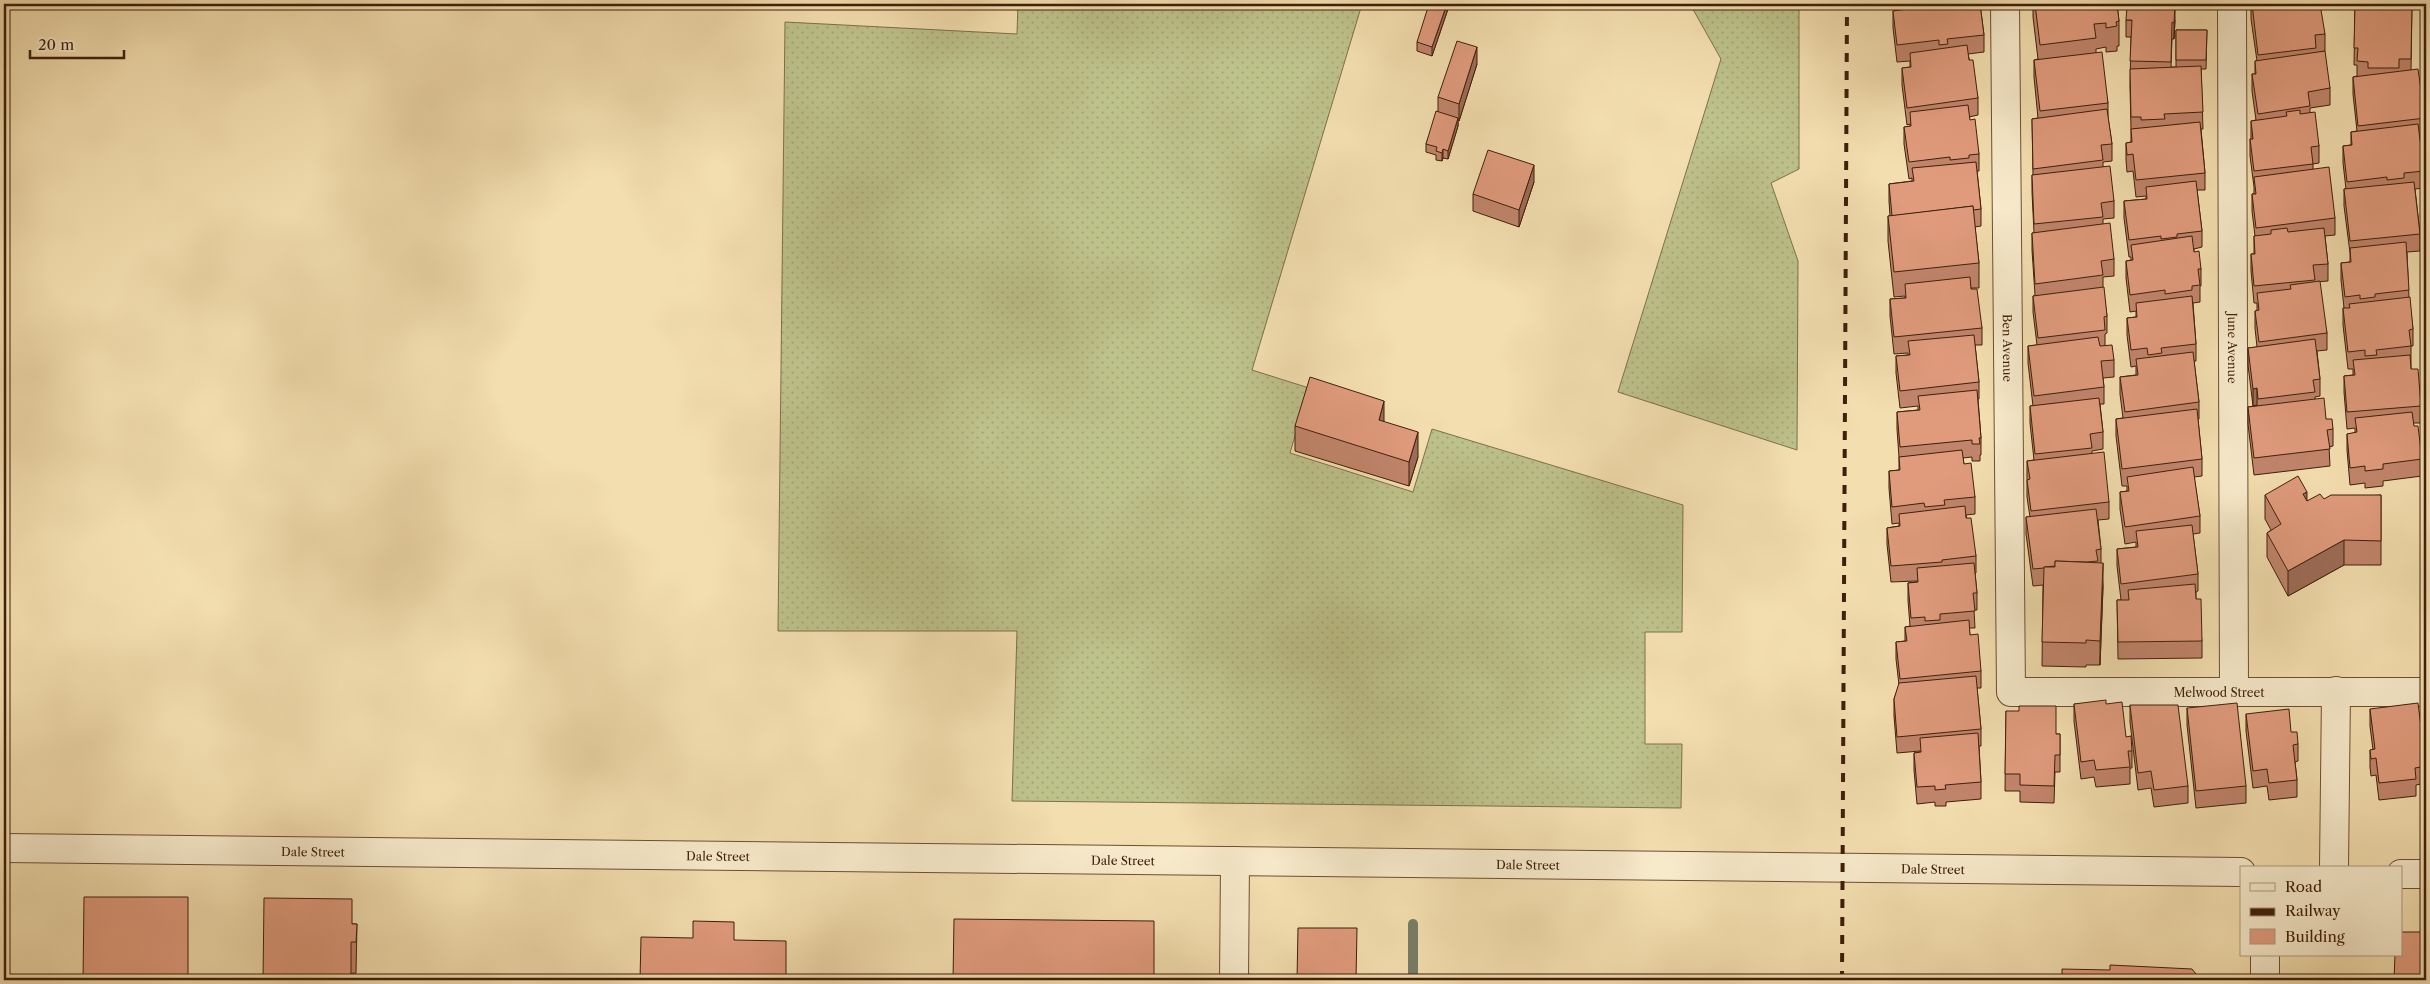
<svg xmlns="http://www.w3.org/2000/svg" width="2430" height="984" font-family="'Libre Caslon Text',serif">
	<style>
		.grass { fill: url(#grass-dots); stroke: #7e704a }
		.lines { fill: none; stroke-linecap: round; stroke-linejoin: round }
		.stream { stroke: #777e67; stroke-width: 10 }
		.minor-casing { stroke: #6c4f33; stroke-width: 30 }
		.tertiary-casing { stroke: #6c4f33; stroke-width: 30 }
		.minor { stroke: #f7eacb; stroke-width: 28 }
		.tertiary { stroke: #f7eacb; stroke-width: 28 }
		.rail { stroke: #3f1f0a; stroke-width: 4; stroke-dasharray: 9 9; stroke-linecap: butt }
		.wall { fill: #c1856c; stroke: #3f1f0a }
		.shaded-wall { fill: #9d6c58; stroke: #3f1f0a }
		.building { fill: #e09b7d; stroke: #3f1f0a }
		.labels { text-anchor: middle; dominant-baseline: central; stroke-width: 4.5; stroke-linejoin: round; paint-order: stroke }
		.street-label { font-size: 12px; fill: #3f1f0a; stroke: #f7eacb }
	</style>
	<defs>
		<pattern id="grass-dots" width="8" height="8" patternUnits="userSpaceOnUse" patternTransform="scale(1.25)"><rect width="8" height="8" fill="#bdc18a"/><path d="M2 2h.1M6 6h.1" fill="none" stroke="#a4a576" stroke-width="1.8" stroke-linecap="round"/></pattern>
	</defs>
	<rect width="100%" height="100%" fill="#f3deaf"/>
	<filter id="stains"><feTurbulence type="fractalNoise" baseFrequency=".004" numOctaves="4"/><feColorMatrix values="0 0 0 0 .2 0 0 0 0 .09 0 0 0 0 .02 0 0 0 .5 -.17"/></filter>
	<radialGradient id="worn" r=".72"><stop offset=".6" stop-color="#630" stop-opacity="0"/><stop offset="1" stop-color="#630" stop-opacity=".3"/></radialGradient>
	<g class="grass">
		<path d="M1018,4H1362L1252,370L1309,388L1290,453L1413,492L1432,429L1683,505L1682,632H1645V744H1682L1681,808L1012,801L1017,631H778L785,22L1017,34Z"/>
		<path d="M1690,4H1799V169L1771,183L1798,261L1797,450L1618,392L1721,59Z"/>
	</g>
	<g class="lines">
		<path class="stream" d="M1413,980V924"/>
		<defs>
			<g id="minor">
				<path id="s1" d="M2005,4L2011,692H2426"/>
				<path id="s2" d="M2232,4L2234,691"/>
				<path d="M2334,868L2336,691"/>
				<path d="M1234,980L1235,861"/>
				<path d="M2265,980V955"/>
			</g>
			<g id="tertiary">
				<path id="s3" d="M4,848L2241,872"/>
				<path d="M2401,874H2426"/>
			</g>
		</defs>
		<use href="#minor" class="minor-casing"/>
		<use href="#tertiary" class="tertiary-casing"/>
		<use href="#minor" class="minor"/>
		<use href="#tertiary" class="tertiary"/>
		<path class="rail" d="M1842,980L1847,4"/>
	</g>
	<g class="wall">
		<path d="M1449,4V6L1432,56L1417,51V42Z"/>
		<path d="M1921,4H1980L1984,35V52L1968,54L1978,98V115L1969,117L1979,154V171H1977L1981,209V226L1975,227L1979,263V288H1971L1982,328V345H1975L1979,382V399H1978L1981,438V455H1980V461H1972V457L1963,458L1964,464L1975,497V514L1966,515L1976,556V573H1975L1977,593V610H1974L1975,628H1969L1970,635L1981,671V688H1977L1981,729V746H1979L1981,782V799L1946,802V806H1935V802L1917,804L1914,770V753L1920,752V751L1897,753L1894,716V699L1899,685L1896,659V642L1905,641V627L1910,626L1908,600V583L1917,582V581L1891,582L1887,544V528L1899,526V523L1892,524L1889,488V471L1899,470V457L1897,429V412L1918,410V406L1900,408L1896,373V356L1908,355V353L1894,354L1890,316V299L1905,298V296L1894,297L1888,241V216H1890L1889,201V184L1912,181V178L1909,179L1904,144V127H1910V124L1907,125L1902,85V68L1910,67V61L1897,62L1893,28V11L1921,7Z"/>
		<path d="M2033,4H2117L2119,21V46H2117V51L2106,52V47L2096,49V53L2108,103V118L2112,144V161L2103,162V167L2114,201V218L2103,219V224L2114,259V276L2103,277V287L2107,316V333L2105,334V346L2114,360V377L2103,378L2104,387V404H2100L2103,432V449L2092,451V454L2109,502V519L2098,520L2101,549V563L2103,587L2100,665H2086V667L2042,666L2043,585L2033,586L2026,534V517H2030L2027,497V461L2034,460L2030,423V406H2033L2028,363V346L2037,345L2033,312V296L2035,295L2032,250V233H2034L2032,192V175H2033L2032,119L2038,118L2034,77V60L2038,59L2033,17Z"/>
		<path d="M2251,4L2325,34V51L2316,53L2330,88V105L2310,108V112L2319,146V163L2313,164V169L2335,218V235L2325,236L2328,264V281L2315,282L2327,333V350L2317,351L2320,379V396L2315,397V399L2326,419L2333,429V446L2329,447L2330,466L2254,475L2248,424V407L2257,406V405L2253,406L2248,365V348L2257,347L2255,328V311H2257V303H2254L2251,271V254H2254V236H2255L2252,211V194H2254V187L2250,156V139H2251V121L2256,120L2252,91V74H2255V61H2257L2251,19Z"/>
		<path d="M2355,4H2412L2411,70L2425,118V135L2420,136L2424,171V188L2415,189L2420,234V251L2407,252L2409,298L2413,329V346H2411V369L2421,406V423H2413L2422,459V476L2383,481V486L2365,488V483L2350,485L2347,450V434L2355,433V428L2347,429L2344,392V376L2353,375V369H2348L2343,325V308H2344L2341,280V263L2350,262V253L2344,206V189H2346L2343,163V146L2351,145V132L2357,131L2353,94V77L2357,76V65H2354Z"/>
		<path d="M2126,20H2175L2174,39H2172L2171,67H2176V30H2207L2206,69H2201L2203,129H2201L2205,173V190H2197L2202,231V247L2194,249V252L2201,269V286H2200V302L2193,303L2196,344V361H2194L2199,402V419H2198L2202,459V476L2194,477L2200,516V533L2193,534L2198,574V591L2196,592V599L2202,641V658L2118,659L2117,600H2121L2117,566V549L2136,547V542L2125,544L2120,509V492L2127,491V486H2122L2116,436V419L2123,418L2120,394V377L2136,375V366L2131,367L2127,335V318L2136,317V311L2130,312L2126,278V261L2131,260V257H2129L2124,218V201L2146,199V196L2136,197L2133,171L2127,172L2126,160V143L2131,142V129L2130,86L2131,37H2126Z"/>
		<path d="M1477,64L1459,121L1458,120V126L1448,159L1443,158L1442,161L1436,160V155L1426,152V144L1438,112V97Z"/>
		<path d="M1534,182L1519,227L1473,211V194Z"/>
		<path d="M1384,422L1418,457L1409,486L1295,451V426Z"/>
		<path d="M2265,495L2307,501L2381,495V565H2344L2288,596L2267,557V533L2271,530L2265,519Z"/>
		<path d="M2074,704H2106L2126,737L2132,751V768H2130V784L2096,787L2094,777L2081,779L2074,721Z"/>
		<path d="M2130,705L2188,786V803L2154,807L2151,788L2138,790L2130,722Z"/>
		<path d="M2187,708L2246,786V803L2196,808L2187,725Z"/>
		<path d="M2370,709L2426,766V783L2416,785V796L2379,800L2376,775L2371,776L2370,767V750H2373L2370,726Z"/>
		<path d="M2006,711L2056,734H2060V772H2055L2054,803L2020,802V791H2005Z"/>
		<path d="M2246,714L2291,732L2298,744V761L2295,762L2297,780V797L2269,800L2267,786L2253,788L2246,731Z"/>
		<path d="M352,924H357L356,973L263,980Z"/>
	</g>
	<g class="shaded-wall">
		<path d="M1447,4H1449V6L1432,56V47Z"/>
		<path d="M2175,4V20L2174,39V23Z"/>
		<path d="M1477,47V64L1459,121V104Z"/>
		<path d="M1458,118V126L1448,159V151Z"/>
		<path d="M1443,149V158L1442,161V153Z"/>
		<path d="M1534,165V182L1519,227V210Z"/>
		<path d="M2257,388V405L2253,406V389Z"/>
		<path d="M1384,401V425L1379,420Z"/>
		<path d="M1418,432V457L1409,486V462Z"/>
		<path d="M2307,492V516L2303,494Z"/>
		<path d="M2344,540V565L2288,596V571Z"/>
		<path d="M2103,563V587L2100,665V641Z"/>
	</g>
	<g class="building">
		<path d="M1429,4H1447L1432,47L1417,42Z"/>
		<path d="M1922,4H1980L1984,35L1947,39L1948,44L1939,45V40L1897,45L1893,11L1922,7Z"/>
		<path d="M2035,4H2117L2119,21L2116,22L2117,26L2106,28V23L2094,24L2096,38L2040,45Z"/>
		<path d="M2130,4H2175L2174,23L2172,22L2171,62L2130,61L2132,20H2126L2127,6H2130Z"/>
		<path d="M2252,4H2320L2325,34L2315,35L2316,48L2258,55Z"/>
		<path d="M2355,4H2412L2411,59H2399V68H2368V62L2357,61L2358,48H2354Z"/>
		<path d="M2176,30H2207L2206,60H2176Z"/>
		<path d="M1457,41L1477,47L1459,104L1438,97Z"/>
		<path d="M1967,45L1969,60H1973L1978,98L1907,108L1902,68L1911,67L1910,53Z"/>
		<path d="M2325,51L2330,88L2308,92L2310,106L2258,114L2252,74H2256L2255,61Z"/>
		<path d="M2102,52L2108,103L2040,111L2034,60Z"/>
		<path d="M2201,66L2203,112L2164,114L2165,119L2141,120V117H2131L2130,69Z"/>
		<path d="M2418,69L2425,118L2358,126L2353,77Z"/>
		<path d="M1968,105L1970,120L1975,119L1979,154L1969,155V158L1950,160V157L1909,162L1904,127L1911,126L1910,112Z"/>
		<path d="M2107,109L2112,144L2101,145L2103,160L2033,169L2032,119Z"/>
		<path d="M2300,110V114L2315,112L2319,146L2311,147L2313,164L2254,171L2250,139H2253L2251,121L2287,116L2286,112Z"/>
		<path d="M1436,111L1458,118L1448,151L1443,149L1442,153L1436,151L1437,147L1426,144Z"/>
		<path d="M2200,122L2205,173L2136,180L2133,154L2127,155L2126,143L2132,142L2131,129Z"/>
		<path d="M2418,124L2424,171L2404,173V178L2387,180V177L2347,182L2343,146L2352,145L2351,132Z"/>
		<path d="M1488,150L1534,165L1519,210L1473,194Z"/>
		<path d="M1976,162L1981,209L1973,210V206L1892,216L1889,184L1914,181L1912,168Z"/>
		<path d="M2110,166L2114,201L2101,203L2103,217L2034,224L2032,175Z"/>
		<path d="M2329,167L2335,218L2256,228L2252,194H2256L2254,177Z"/>
		<path d="M2196,181L2202,231L2177,234V237L2161,239V236L2129,240L2124,201L2147,199L2146,187Z"/>
		<path d="M2414,182L2420,234L2350,241L2344,189Z"/>
		<path d="M1973,206L1979,263L1894,272L1888,216Z"/>
		<path d="M2110,223L2114,259L2101,261L2103,275L2035,284L2032,233Z"/>
		<path d="M2287,228L2288,232L2324,228L2328,264L2313,265L2315,280L2254,286L2251,254H2255L2254,236L2271,234V230Z"/>
		<path d="M2192,236L2194,252L2199,251L2201,269H2198L2200,285L2192,286V290L2165,294V290L2130,295L2126,261L2133,260L2131,245Z"/>
		<path d="M2406,242L2409,290L2375,294V297L2360,299V295L2345,297L2341,263L2351,262L2350,248Z"/>
		<path d="M1970,277L1971,289H1977L1982,328L1894,337L1890,299L1906,298L1905,284Z"/>
		<path d="M2320,281L2327,333L2259,342L2255,311L2259,310L2257,293L2291,289L2290,285Z"/>
		<path d="M2104,287L2107,316L2104,317L2105,330L2038,338L2033,296Z"/>
		<path d="M2192,296L2196,344L2161,348L2162,353L2148,355L2147,348L2131,350L2127,318L2137,317L2136,303Z"/>
		<path d="M2410,297L2413,329L2409,330L2411,346L2376,350L2377,355L2365,356V350L2348,352L2343,308H2350L2349,304Z"/>
		<path d="M1974,335L1979,382L1900,391L1896,356L1910,355L1908,341Z"/>
		<path d="M2098,337L2100,346L2112,345L2114,360L2101,361L2104,387L2034,396L2028,346Z"/>
		<path d="M2315,339L2320,379L2313,380L2315,392L2258,399L2257,388L2253,389L2248,348Z"/>
		<path d="M2193,352L2199,402L2125,412L2120,377L2138,375L2136,359Z"/>
		<path d="M2410,355L2411,369H2418L2421,406L2347,412L2344,376L2355,375L2353,360Z"/>
		<path d="M1310,377L1384,401L1379,420L1418,432L1409,462L1295,426Z"/>
		<path d="M1977,390L1981,438H1979L1980,444H1972V440L1900,447L1897,412L1920,410L1918,396Z"/>
		<path d="M2099,398L2103,432L2090,434L2092,448L2035,454L2030,406Z"/>
		<path d="M2324,398L2326,419H2332L2333,429L2327,430L2330,449L2254,458L2248,407Z"/>
		<path d="M2197,409L2202,459L2122,469L2116,419Z"/>
		<path d="M2412,412L2414,426H2418L2422,459L2383,464V469L2365,471V466L2350,468L2347,434L2357,432L2355,418Z"/>
		<path d="M1962,450L1964,464L1971,463L1975,497L1944,500L1945,505L1925,507L1924,503L1892,507L1889,471L1900,470L1899,457Z"/>
		<path d="M2104,452L2109,502L2031,511L2027,480L2030,479L2027,461Z"/>
		<path d="M2193,467L2200,516L2125,527L2120,492L2129,491L2127,477Z"/>
		<path d="M2298,476L2307,492L2303,494L2307,501L2320,494L2324,499L2331,495H2381V541L2344,540L2288,571L2267,533L2281,524L2265,495Z"/>
		<path d="M1965,506L1966,518H1971L1976,556L1942,560V562L1891,566L1887,528L1900,526L1899,514Z"/>
		<path d="M2096,509L2101,549L2096,550L2098,561L2087,562L2055,561V566L2044,567V568L2033,569L2026,517Z"/>
		<path d="M2192,525L2198,574L2121,584L2117,549L2138,547L2136,531Z"/>
		<path d="M2055,561L2103,563L2100,641L2086,640V643L2042,642L2044,567H2055Z"/>
		<path d="M1974,563L1977,593H1973L1975,611L1940,614V620L1925,621V617L1911,618L1908,583L1918,582L1917,568Z"/>
		<path d="M2195,584L2196,599H2201L2202,641L2118,642L2117,600H2129L2128,590Z"/>
		<path d="M1969,620L1970,635L1978,634L1981,671L1900,679L1896,642L1907,641L1905,627Z"/>
		<path d="M1976,676L1981,729L1897,737L1894,699L1899,683Z"/>
		<path d="M2106,700V704L2122,702L2126,737L2131,736L2132,751H2128L2130,767L2096,770L2094,760L2081,762L2074,704Z"/>
		<path d="M2237,703L2246,786L2196,791L2187,708Z"/>
		<path d="M2418,703L2426,766L2415,768L2416,779L2379,783L2376,758L2371,759L2370,750L2375,749L2370,709Z"/>
		<path d="M2130,705H2178L2188,786L2154,790L2151,771L2138,773Z"/>
		<path d="M2019,706H2056V734H2060V755H2055L2054,786L2020,785V774H2005L2006,711H2019Z"/>
		<path d="M2289,709L2291,732H2297L2298,744L2293,745L2297,780L2269,783L2267,769L2253,771L2246,714Z"/>
		<path d="M1978,733L1981,782L1945,785L1946,789L1935,790V786L1917,787L1914,753L1921,752L1920,738Z"/>
		<path d="M84,897H188V980H83Z"/>
		<path d="M264,898L352,899V924H357L356,942H351V980H263Z"/>
		<path d="M954,919L1154,921V980H953Z"/>
		<path d="M693,921L734,922V940L786,941V980H640L641,937L693,938Z"/>
		<path d="M1298,928H1357L1356,980H1297Z"/>
		<path d="M2401,932H2426V980H2394L2395,955H2401Z"/>
		<path d="M2110,965L2192,969L2196,974V980H2062V969L2110,970Z"/>
	</g>
	<g class="labels">
		<g class="street-label">
			<text stroke="none"><textPath href="#s2" startOffset="344">June Avenue</textPath></text>
			<text stroke="none"><textPath href="#s1" startOffset="344">Ben Avenue</textPath></text>
			<text stroke="none"><textPath href="#s1" startOffset="896">Melwood Street</textPath></text>
			<text stroke="none"><textPath href="#s3" startOffset="309">Dale Street</textPath></text>
			<text stroke="none"><textPath href="#s3" startOffset="714">Dale Street</textPath></text>
			<text stroke="none"><textPath href="#s3" startOffset="1119">Dale Street</textPath></text>
			<text stroke="none"><textPath href="#s3" startOffset="1524">Dale Street</textPath></text>
			<text stroke="none"><textPath href="#s3" startOffset="1929">Dale Street</textPath></text>
		</g>
	</g>
	<rect width="2430" height="984" fill="none" stroke="#f3deaf" stroke-width="20"/>
	<rect x="5" y="5" width="2420" height="974" fill="none" stroke="#3f1f0a" stroke-width="2.5"/>
	<rect x="10" y="10" width="2410" height="964" fill="none" stroke="#3f1f0a"/>
	<rect x="2240" y="866" width="162" height="90" fill="#f7eacb" stroke="#ad997e"/>
	<rect x="2250" y="883" width="25" height="8" fill="#f7eacb" stroke="#ad997e"/>
	<text x="2285" y="892" font-size="15" fill="#3f1f0a">Road</text>
	<rect x="2250" y="908" width="25" height="8" fill="#3f1f0a" stroke="#ad997e"/>
	<text x="2285" y="916" font-size="15" fill="#3f1f0a">Railway</text>
	<rect x="2250" y="929" width="25" height="15" fill="#e09b7d" stroke="#ad997e"/>
	<text x="2285" y="942" font-size="15" fill="#3f1f0a">Building</text>
	<path d="M30 50v8h94v-8" fill="none" stroke="#3f1f0a" stroke-width="2.5"/>
	<text x="38" y="50" font-size="15" fill="#3f1f0a" stroke="#f7eacb" stroke-width="4" paint-order="stroke">20 m</text>
	<rect width="100%" height="100%" filter="url(#stains)"/>
	<rect width="100%" height="100%" fill="url(#worn)"/>
</svg>
